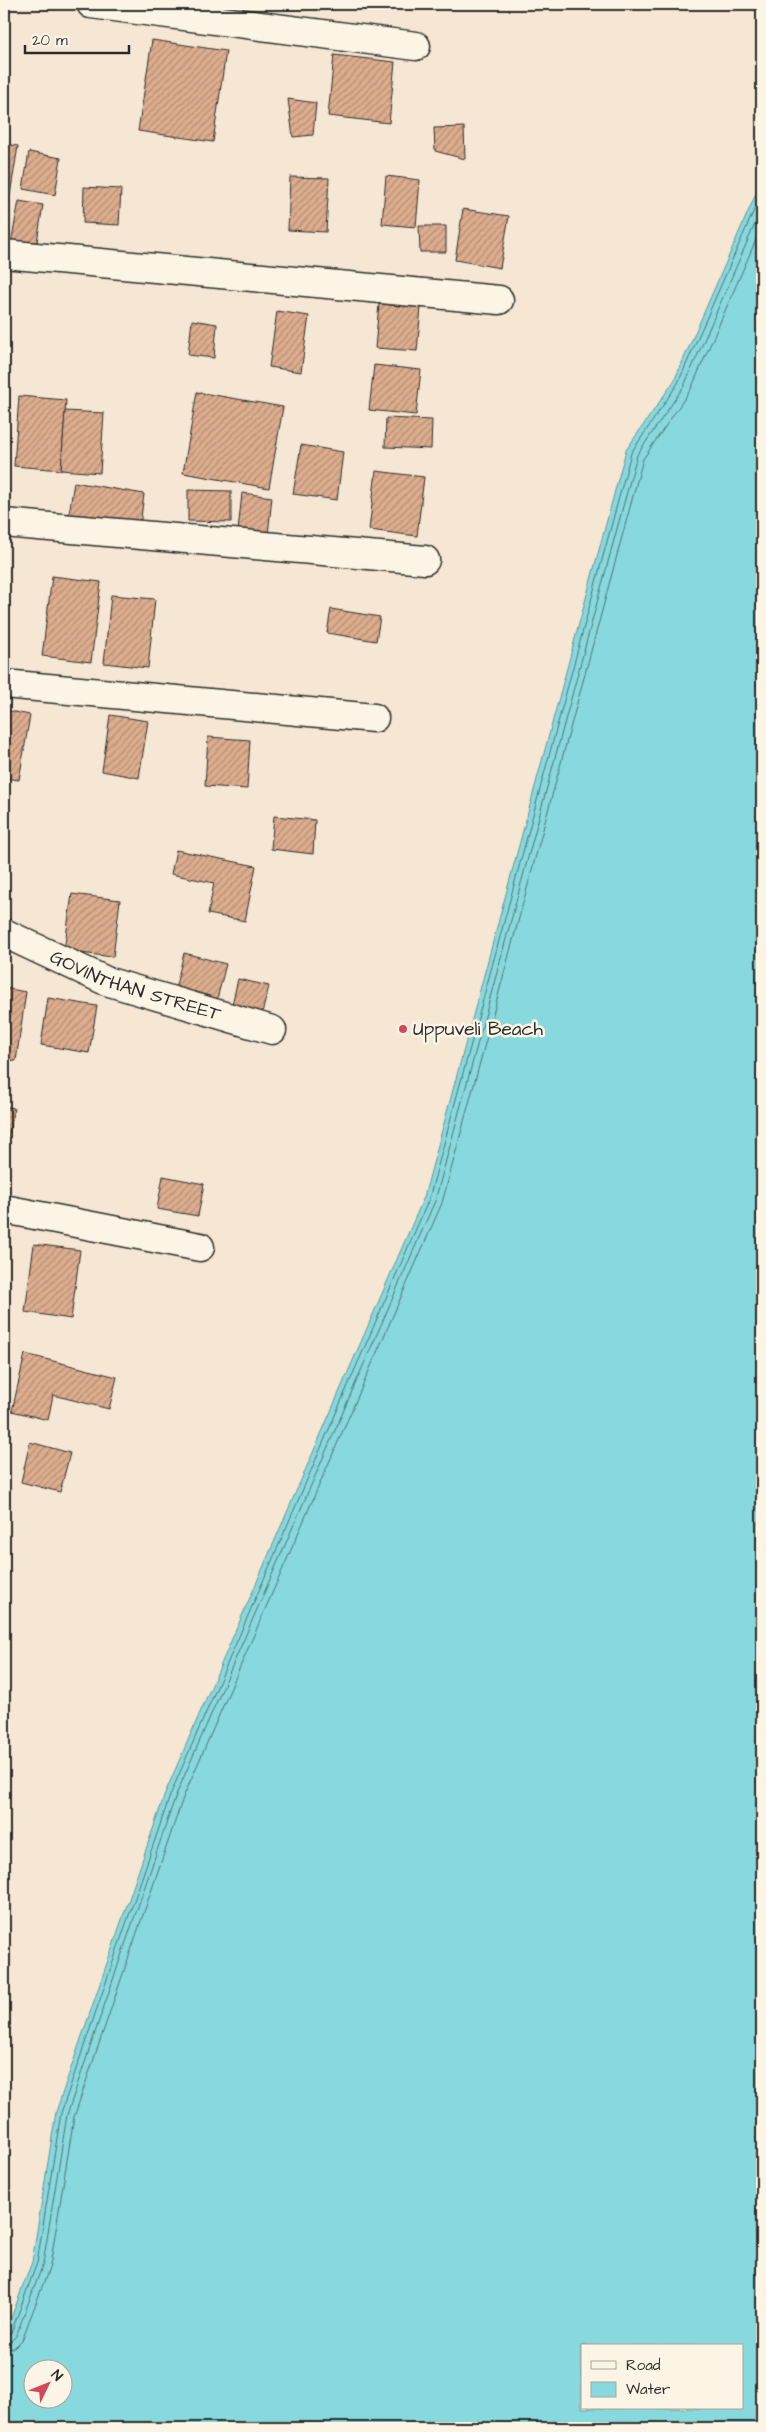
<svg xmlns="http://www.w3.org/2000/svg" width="766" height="2432" font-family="'Architects Daughter',sans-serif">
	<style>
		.water { fill: #87d9de; stroke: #629396; fill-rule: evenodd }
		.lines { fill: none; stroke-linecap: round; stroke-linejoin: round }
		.shore { stroke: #507173; stroke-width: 1 }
		.building { fill: url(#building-hatch); stroke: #2b2b2b }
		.minor-casing { stroke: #2b2b2b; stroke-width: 31 }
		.minor { stroke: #fcf5e5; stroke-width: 28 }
		.poi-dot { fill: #d1495b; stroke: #fcf5e5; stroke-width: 2 }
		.labels { text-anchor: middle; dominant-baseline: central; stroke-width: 5; stroke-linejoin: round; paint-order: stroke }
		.street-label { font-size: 19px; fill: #2b2b2b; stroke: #fcf5e5 }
		.poi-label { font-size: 19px; fill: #2b2b2b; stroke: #fcf5e5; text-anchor: start }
	</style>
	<defs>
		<pattern id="building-hatch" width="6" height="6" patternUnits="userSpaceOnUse" patternTransform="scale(1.25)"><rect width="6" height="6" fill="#ddad8e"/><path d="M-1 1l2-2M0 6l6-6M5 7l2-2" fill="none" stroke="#b38d74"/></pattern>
	</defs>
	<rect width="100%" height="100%" fill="#f6e7d4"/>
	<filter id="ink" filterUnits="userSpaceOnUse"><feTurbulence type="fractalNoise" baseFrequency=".02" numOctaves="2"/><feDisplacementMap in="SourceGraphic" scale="10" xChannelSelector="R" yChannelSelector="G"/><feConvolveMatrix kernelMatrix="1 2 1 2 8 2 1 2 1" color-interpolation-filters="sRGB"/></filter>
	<g filter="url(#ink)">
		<path class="water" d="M762,180V2428H4V2337L32,2262L56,2112L166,1791L424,1197L626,450L674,381ZM582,2346H742V2408H582ZM32,2370H62V2400H32Z"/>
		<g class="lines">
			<g class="shore">
				<path d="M4,2336L11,2333L37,2263L61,2113L171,1793L429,1199L631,453L678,383L762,192"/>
				<path d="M4,2342L11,2341L16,2336L43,2264L67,2115L176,1795L435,1201L637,455L684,386L762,208"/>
				<path d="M4,2350L14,2348L22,2340L50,2266L74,2117L183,1798L442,1203L643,459L691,389L762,226"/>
			</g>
		</g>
		<g class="building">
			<path d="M152,40L226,51L213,142L138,131Z"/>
			<path d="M334,55L395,62L389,123L328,116Z"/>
			<path d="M288,99L316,103L313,135L293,137Z"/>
			<path d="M464,127L465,159L435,151L434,128Z"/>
			<path d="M4,144L18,146L10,195L4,194Z"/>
			<path d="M29,152L61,158L55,195L23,189Z"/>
			<path d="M386,176L420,180L416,227L382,224Z"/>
			<path d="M290,177L329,178L326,232L288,230Z"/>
			<path d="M84,187L121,189L119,225L83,223Z"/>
			<path d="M19,201L43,205L37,242L11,243Z"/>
			<path d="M463,209L509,216L500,268L455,260Z"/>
			<path d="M419,226H446V252H420Z"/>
			<path d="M379,304L421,307L417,351L375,348Z"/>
			<path d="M277,311L309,316L301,372L269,367Z"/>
			<path d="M192,320L217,324L214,358L188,355Z"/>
			<path d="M374,365L421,370L416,415L369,410Z"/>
			<path d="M197,392L283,407L269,488L183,473Z"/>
			<path d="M19,396L66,400L61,470L14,466Z"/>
			<path d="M4,403H8L4,470Z"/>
			<path d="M65,411L104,413L100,473L61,470Z"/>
			<path d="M386,418L432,420L431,449L385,447Z"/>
			<path d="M301,445L343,452L337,500L293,494Z"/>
			<path d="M376,471L424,477L417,536L369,530Z"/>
			<path d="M74,482L144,494L140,526L69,514Z"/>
			<path d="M188,490L231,491V522L188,521Z"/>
			<path d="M242,493L272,497L268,535L238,531Z"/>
			<path d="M52,576L101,582L91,662L42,656Z"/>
			<path d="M111,595L155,599L148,668L104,663Z"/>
			<path d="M331,609L380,617L376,641L327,633Z"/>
			<path d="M4,710L30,715L19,780L4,778Z"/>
			<path d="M110,715L148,721L139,778L102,771Z"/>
			<path d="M208,737L250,740L247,789L205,786Z"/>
			<path d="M274,816L315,820L313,854L271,849Z"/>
			<path d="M176,850L256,866L245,921L208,914L214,883L171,874Z"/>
			<path d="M72,894L120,900L113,957L64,951Z"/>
			<path d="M184,953L226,964L216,1003L174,993Z"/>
			<path d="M238,979L269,986L261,1017L231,1009Z"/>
			<path d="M4,988L26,992L16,1061L4,1059Z"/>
			<path d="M48,998L97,1006L89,1053L41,1045Z"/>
			<path d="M4,1106L14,1108L4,1159Z"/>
			<path d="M163,1176L204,1184L198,1216L157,1209Z"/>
			<path d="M34,1244L80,1250L71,1319L25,1312Z"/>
			<path d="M25,1354L117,1377L109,1409L53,1395L48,1420L12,1411Z"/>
			<path d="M30,1442L70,1453L60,1492L21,1482Z"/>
		</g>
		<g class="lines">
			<defs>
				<g id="minor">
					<path d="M91,4L416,46"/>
					<path d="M4,254L499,300"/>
					<path d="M4,523L425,560"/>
					<path d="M4,684L374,718"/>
					<path id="s1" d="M4,933L106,981L272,1030"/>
					<path d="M4,1209L200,1247"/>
				</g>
			</defs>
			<use href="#minor" class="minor-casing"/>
			<use href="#minor" class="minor"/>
		</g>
	</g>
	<circle class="poi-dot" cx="403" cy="1029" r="5"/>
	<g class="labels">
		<g class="street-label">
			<text stroke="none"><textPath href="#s1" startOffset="142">GOVINTHAN STREET</textPath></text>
		</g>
		<g class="poi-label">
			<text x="413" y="1029">Uppuveli Beach</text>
		</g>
	</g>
	<rect width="766" height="2432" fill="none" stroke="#fcf5e5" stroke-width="20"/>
	<rect x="10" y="10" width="746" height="2412" fill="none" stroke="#2b2b2b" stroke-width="2" filter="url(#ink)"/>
	<rect x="581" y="2344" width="162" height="65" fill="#fcf5e5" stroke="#a8a49b"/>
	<rect x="591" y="2361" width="25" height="8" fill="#fcf5e5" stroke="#a8a49b"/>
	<text x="626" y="2370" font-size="15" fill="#2b2b2b">Road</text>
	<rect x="591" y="2382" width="25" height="15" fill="#87d9de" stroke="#a8a49b"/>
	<text x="626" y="2394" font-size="15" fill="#2b2b2b">Water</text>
	<g transform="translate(48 2384) rotate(47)"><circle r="24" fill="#fcf5e5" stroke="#a8a49b"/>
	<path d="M0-4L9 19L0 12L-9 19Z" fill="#d1495b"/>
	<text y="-8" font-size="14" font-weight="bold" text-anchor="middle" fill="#2b2b2b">N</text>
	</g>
	<path d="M25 45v8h104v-8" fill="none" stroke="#2b2b2b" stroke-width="2.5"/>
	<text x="32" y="45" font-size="15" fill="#2b2b2b" stroke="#fcf5e5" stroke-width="4" paint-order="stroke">20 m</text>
</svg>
